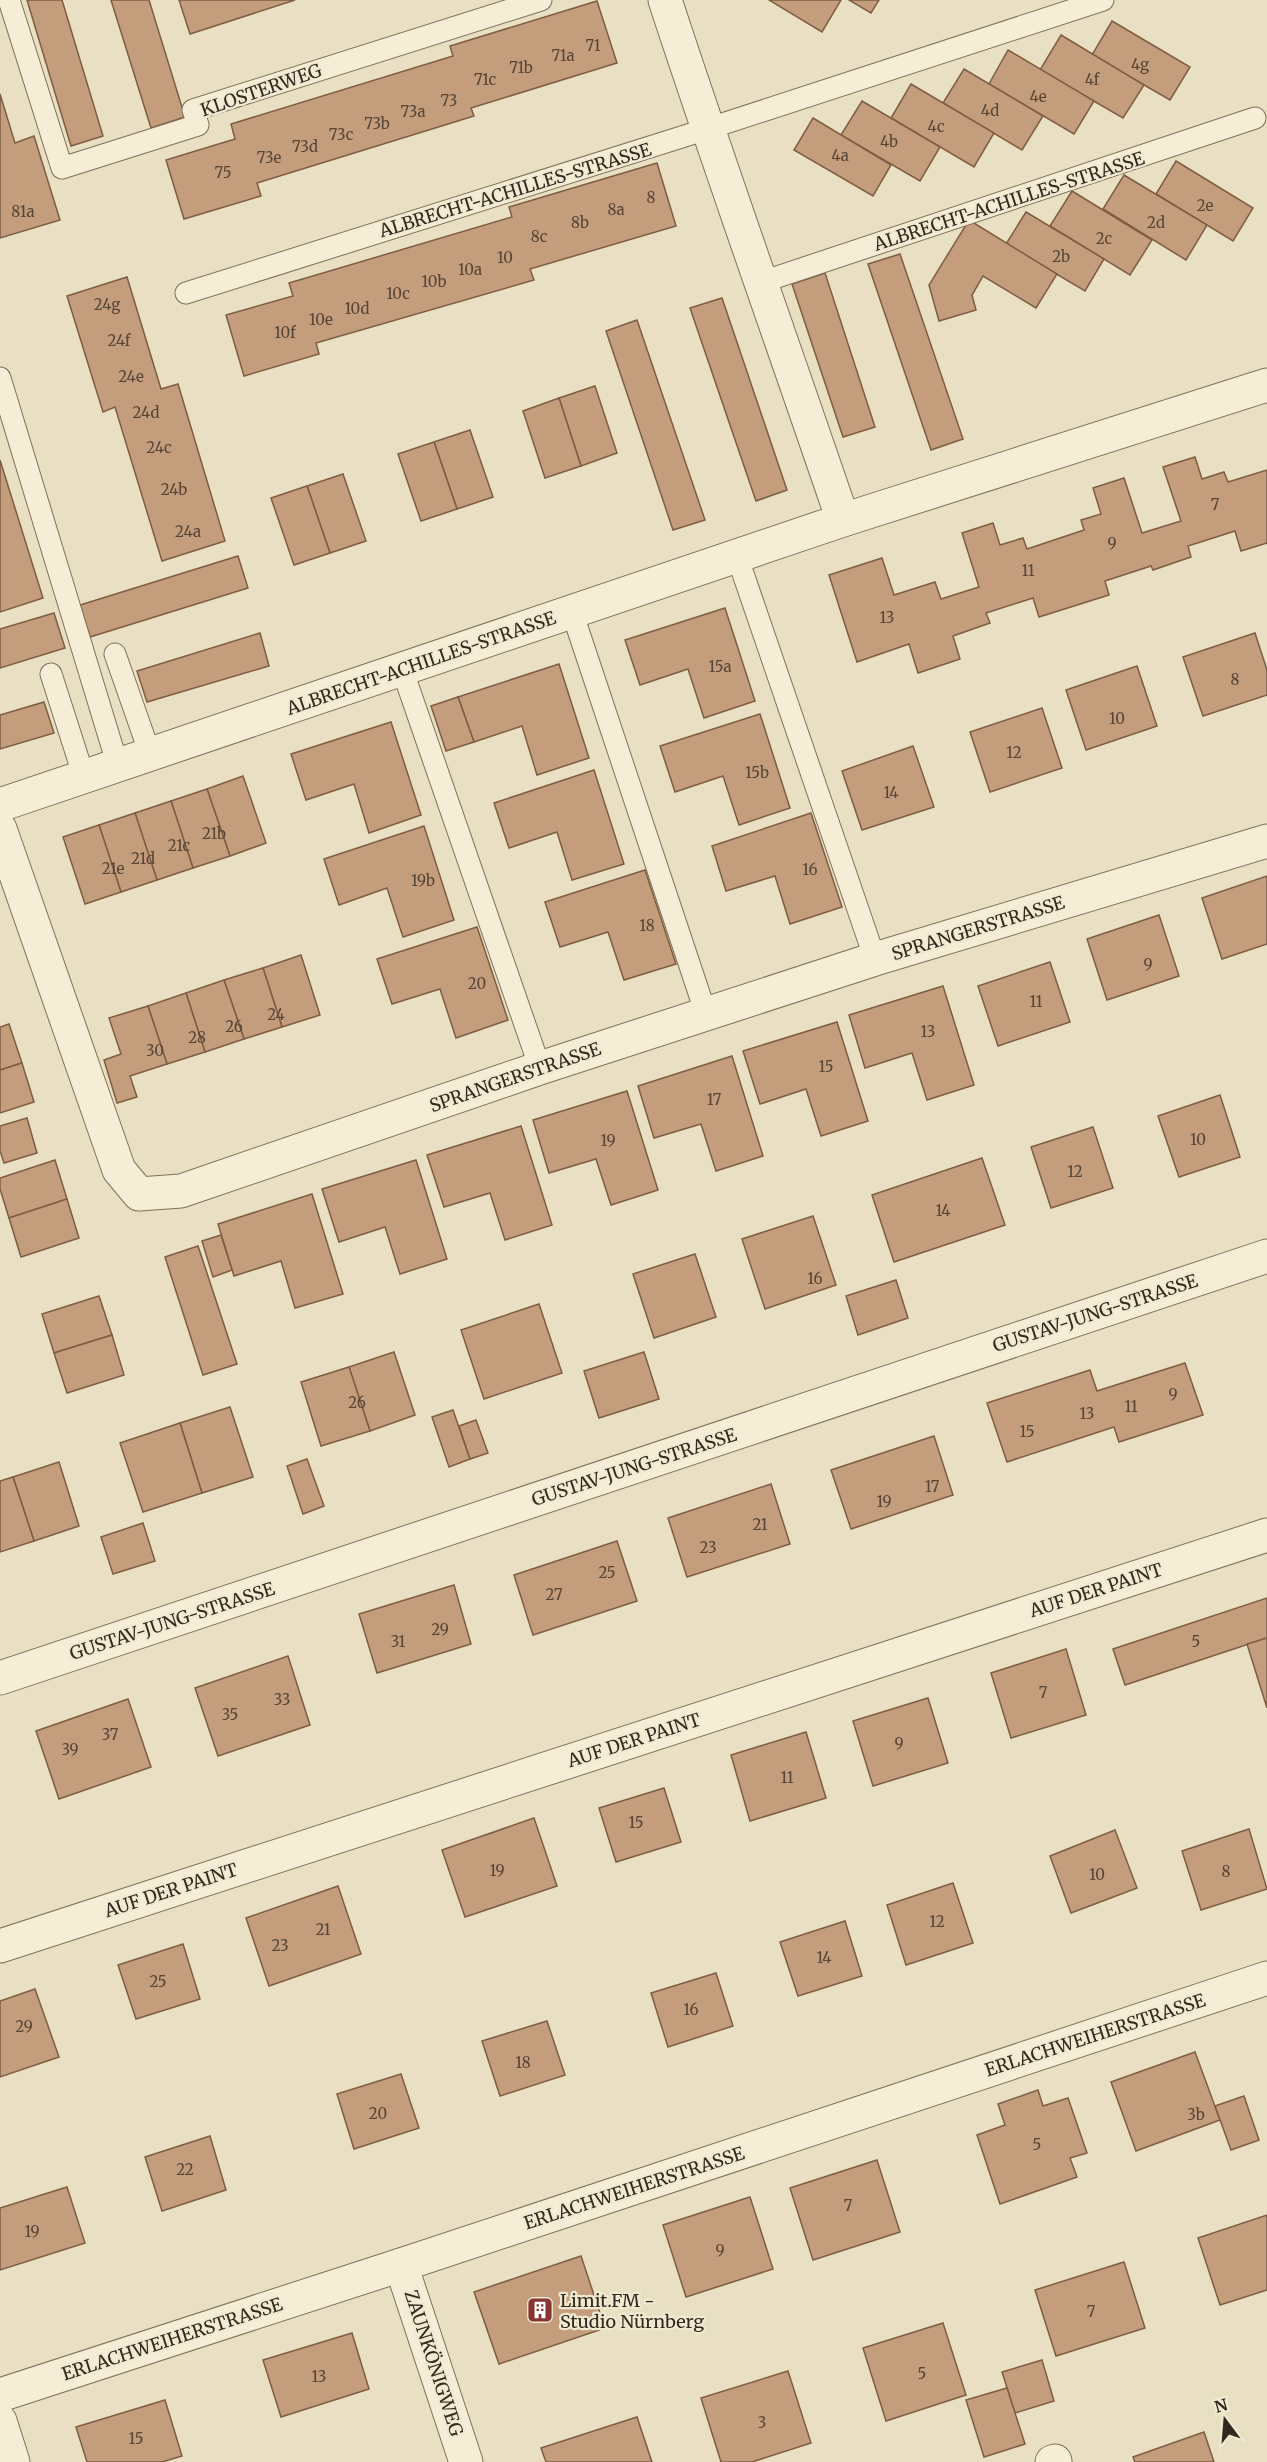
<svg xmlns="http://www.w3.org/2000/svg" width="1267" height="2462" font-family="Merriweather,serif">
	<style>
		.building { fill: #c49d7c; stroke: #7e5d43; stroke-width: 1.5 }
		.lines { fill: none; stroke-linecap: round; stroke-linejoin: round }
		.service-casing { stroke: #81715b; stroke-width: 23 }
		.minor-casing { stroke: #81715b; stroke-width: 35 }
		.service { stroke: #f5edd5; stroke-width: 21 }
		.minor { stroke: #f5edd5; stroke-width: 33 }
		.labels { text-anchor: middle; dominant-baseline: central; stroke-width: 4.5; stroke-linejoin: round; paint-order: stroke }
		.number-label { font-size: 15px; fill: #574636 }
		.street-label { font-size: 18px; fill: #33291e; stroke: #f1e9d1 }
		.poi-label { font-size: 18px; fill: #33291e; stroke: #f1e9d1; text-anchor: start }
	</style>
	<rect width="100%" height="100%" fill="#e9dfc2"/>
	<g class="building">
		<path d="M27,0H62L103,136L71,146Z"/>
		<path d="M111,0H149L185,117L151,128Z"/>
		<path d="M179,0H295L190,34Z"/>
		<path d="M769,0H841L822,32Z"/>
		<path d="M849,0H879L871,13Z"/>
		<path d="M597,1L617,63L471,108L474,116L257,183L261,196L184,219L166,160L235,139L231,124L453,56L450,46Z"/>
		<path d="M1112,21L1190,67L1170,100L1092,55Z"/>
		<path d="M1061,35L1144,85L1123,118L1040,70Z"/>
		<path d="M1008,50L1094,101L1074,134L989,84Z"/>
		<path d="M964,69L1043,116L1022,150L943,103Z"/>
		<path d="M911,84L994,133L974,167L891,118Z"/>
		<path d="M0,94L15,143L34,136L60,220L0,238Z"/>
		<path d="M862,101L940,147L920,181L841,135Z"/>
		<path d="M813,118L891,165L873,196L794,150Z"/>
		<path d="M1176,161L1253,208L1233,241L1156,194Z"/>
		<path d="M657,163L676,226L530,269L534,280L316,343L319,354L244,376L226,315L293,296L289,283L512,217L509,207Z"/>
		<path d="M1124,175L1207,225L1186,260L1103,209Z"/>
		<path d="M1072,191L1152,240L1130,275L1050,226Z"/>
		<path d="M1026,212L1104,259L1085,291L1006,244Z"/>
		<path d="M969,220L1057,274L1036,308L983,276L972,295L976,310L939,321L929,285Z"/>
		<path d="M900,254L963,439L931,450L868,264Z"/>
		<path d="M825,273L875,427L843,437L792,284Z"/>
		<path d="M127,277L161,389L178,384L225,541L162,561L115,407L103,412L67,296Z"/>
		<path d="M722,298L787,490L756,501L690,308Z"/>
		<path d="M637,320L705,520L673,530L606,331Z"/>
		<path d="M595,386L617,453L581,466L559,398Z"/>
		<path d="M559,398L581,466L545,478L523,411Z"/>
		<path d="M470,430L493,497L457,509L434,442Z"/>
		<path d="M434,442L457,509L421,521L398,454Z"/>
		<path d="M1195,457L1202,479L1224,472L1228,482L1267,470V543L1241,551L1235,531L1188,546L1191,557L1153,570L1151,566L1105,581L1109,595L1039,617L1033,598L986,613L990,623L953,636L960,659L918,673L909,644L857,662L829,575L882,558L894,595L935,582L941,599L979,587L962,533L993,523L1000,545L1023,538L1027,549L1084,530L1081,520L1101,514L1093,488L1124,478L1142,533L1181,521L1163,467Z"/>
		<path d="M0,460L43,598L0,612Z"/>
		<path d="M343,474L366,541L330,553L307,486Z"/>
		<path d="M307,486L330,553L294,565L271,498Z"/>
		<path d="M238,556L248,588L90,637L80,605Z"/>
		<path d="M725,608L755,701L704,718L688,669L640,685L625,640Z"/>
		<path d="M54,613L65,648L0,668V629Z"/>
		<path d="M260,633L269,666L147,702L137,671Z"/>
		<path d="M1255,633L1267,670V695L1203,716L1183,657Z"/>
		<path d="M559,664L589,758L537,775L522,726L474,742L458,697Z"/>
		<path d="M1137,666L1157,726L1086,750L1066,690Z"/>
		<path d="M458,697L474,742L446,751L431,706Z"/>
		<path d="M44,702L54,733L0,749V715Z"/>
		<path d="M1042,708L1062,768L990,792L970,732Z"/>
		<path d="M760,714L790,808L739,825L723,776L675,792L660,746Z"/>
		<path d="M391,722L421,815L369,833L354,784L306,800L291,754Z"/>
		<path d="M913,746L934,807L862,830L842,771Z"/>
		<path d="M594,770L624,864L572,880L557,832L509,848L494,803Z"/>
		<path d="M243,776L266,843L230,856L207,789Z"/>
		<path d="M207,789L230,856L193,868L171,801Z"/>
		<path d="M171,801L193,868L157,880L135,813Z"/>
		<path d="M135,813L157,880L121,892L99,825Z"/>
		<path d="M811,813L842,907L790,924L775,876L726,891L712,846Z"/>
		<path d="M99,825L121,892L85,904L63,837Z"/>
		<path d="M424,826L454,920L403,937L387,888L339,905L324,859Z"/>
		<path d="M645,870L676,964L624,980L608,932L560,947L545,902Z"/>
		<path d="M1267,876V944L1222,959L1202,898Z"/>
		<path d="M1159,915L1179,976L1107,1000L1087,939Z"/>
		<path d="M477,927L508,1020L456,1038L440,989L392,1004L377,959Z"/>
		<path d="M301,955L320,1015L282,1027L263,968Z"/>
		<path d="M1050,962L1070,1022L998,1046L978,986Z"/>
		<path d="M263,968L282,1027L244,1039L224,980Z"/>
		<path d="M224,980L244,1039L205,1052L186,993Z"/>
		<path d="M943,986L974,1085L927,1100L912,1053L865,1068L849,1015Z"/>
		<path d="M186,993L205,1052L167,1064L148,1006Z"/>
		<path d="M148,1006L167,1064L130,1076L137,1097L117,1103L104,1060L121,1054L109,1018Z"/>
		<path d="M837,1022L868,1121L821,1136L806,1089L760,1104L743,1051Z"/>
		<path d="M9,1024L22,1063L0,1070V1027Z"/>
		<path d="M732,1056L763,1156L716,1171L701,1124L654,1138L638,1086Z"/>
		<path d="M22,1063L34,1102L0,1113V1070Z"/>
		<path d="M627,1091L658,1190L611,1205L596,1159L549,1173L533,1120Z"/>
		<path d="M1220,1095L1240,1157L1179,1177L1158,1116Z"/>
		<path d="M27,1118L37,1153L4,1163L0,1151V1126Z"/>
		<path d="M521,1126L552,1225L505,1240L490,1193L444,1207L427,1155Z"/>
		<path d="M1093,1127L1113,1188L1051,1208L1031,1147Z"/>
		<path d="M982,1158L1005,1225L894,1262L872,1195Z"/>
		<path d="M55,1160L67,1199L9,1218L0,1189V1178Z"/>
		<path d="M416,1160L447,1259L400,1274L385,1227L339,1242L322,1189Z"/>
		<path d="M312,1194L343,1294L295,1308L281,1261L234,1276L218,1224Z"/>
		<path d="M67,1199L79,1238L21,1257L9,1218Z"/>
		<path d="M813,1216L836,1285L765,1309L742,1239Z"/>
		<path d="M221,1235L232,1270L213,1277L202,1241Z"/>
		<path d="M198,1246L237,1364L203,1375L165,1257Z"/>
		<path d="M695,1254L716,1317L654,1338L633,1274Z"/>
		<path d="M896,1280L908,1318L858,1335L846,1296Z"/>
		<path d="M99,1296L112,1335L54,1353L42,1314Z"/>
		<path d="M539,1304L562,1373L484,1399L461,1330Z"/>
		<path d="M112,1335L124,1375L67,1393L54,1353Z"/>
		<path d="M394,1352L415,1415L370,1431L349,1367Z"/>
		<path d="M644,1352L659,1399L599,1418L584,1371Z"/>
		<path d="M1185,1363L1203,1415L1119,1442L1114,1427L1007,1462L987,1403L1090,1370L1097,1391Z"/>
		<path d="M349,1367L370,1431L321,1446L301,1382Z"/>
		<path d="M230,1407L253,1477L202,1493L180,1423Z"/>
		<path d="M453,1410L470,1459L449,1467L432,1417Z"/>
		<path d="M476,1420L488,1453L470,1459L459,1426Z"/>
		<path d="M180,1423L202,1493L143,1512L120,1443Z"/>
		<path d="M934,1436L953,1495L851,1529L831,1470Z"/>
		<path d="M307,1459L324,1506L303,1514L287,1466Z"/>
		<path d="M59,1462L79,1526L34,1541L13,1477Z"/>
		<path d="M13,1477L34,1541L0,1552V1481Z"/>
		<path d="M771,1484L790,1544L687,1577L668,1518Z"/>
		<path d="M143,1523L155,1561L113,1574L101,1537Z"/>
		<path d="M617,1541L637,1601L533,1635L514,1575Z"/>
		<path d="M454,1585L471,1644L377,1673L359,1614Z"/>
		<path d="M1267,1598V1638L1125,1685L1113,1649Z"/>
		<path d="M1267,1638V1708L1247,1644Z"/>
		<path d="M1066,1649L1086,1715L1011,1738L991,1673Z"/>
		<path d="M288,1656L310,1725L218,1756L195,1688Z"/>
		<path d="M928,1698L948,1763L873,1786L853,1721Z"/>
		<path d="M128,1699L151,1767L59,1799L36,1731Z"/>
		<path d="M806,1732L826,1798L750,1821L731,1755Z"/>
		<path d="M664,1788L681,1842L616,1862L599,1808Z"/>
		<path d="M534,1818L557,1886L465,1917L442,1850Z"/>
		<path d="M1249,1829L1267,1889L1201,1910L1182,1851Z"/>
		<path d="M1115,1830L1137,1888L1071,1913L1050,1856Z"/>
		<path d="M953,1883L973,1943L906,1965L887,1905Z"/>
		<path d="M338,1886L361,1954L269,1986L246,1918Z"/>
		<path d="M845,1921L862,1976L798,1996L780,1942Z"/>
		<path d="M183,1944L200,1999L136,2019L118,1965Z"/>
		<path d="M716,1973L733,2026L668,2047L651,1993Z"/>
		<path d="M35,1989L59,2057L0,2077V2001Z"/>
		<path d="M547,2021L565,2075L500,2096L482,2041Z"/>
		<path d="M1195,2052L1220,2120L1136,2151L1111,2082Z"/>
		<path d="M401,2074L419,2128L354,2149L337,2094Z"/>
		<path d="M1038,2090L1043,2106L1068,2098L1087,2153L1070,2158L1077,2177L1000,2204L977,2135L1005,2125L998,2104Z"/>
		<path d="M1244,2096L1259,2140L1231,2150L1215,2106Z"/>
		<path d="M210,2136L226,2190L162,2211L145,2157Z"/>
		<path d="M877,2160L900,2232L813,2260L790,2188Z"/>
		<path d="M67,2187L85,2243L0,2270V2208Z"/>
		<path d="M750,2197L773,2269L686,2297L663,2225Z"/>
		<path d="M1267,2215V2290L1220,2305L1198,2238Z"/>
		<path d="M581,2256L605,2328L499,2364L474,2292Z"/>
		<path d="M1124,2262L1145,2328L1056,2356L1035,2290Z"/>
		<path d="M943,2323L966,2395L886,2421L863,2348Z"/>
		<path d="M352,2333L369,2389L281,2417L263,2360Z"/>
		<path d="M1042,2360L1054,2401L1015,2413L1002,2372Z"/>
		<path d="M788,2371L811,2443L752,2462H721L701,2398Z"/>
		<path d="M1007,2388L1025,2444L984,2457L966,2400Z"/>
		<path d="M165,2400L182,2456L162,2462H87L76,2427Z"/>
		<path d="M637,2417L652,2462H546L541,2448Z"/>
		<path d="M1204,2432L1214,2462H1135L1133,2457Z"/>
	</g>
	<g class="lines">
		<defs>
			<g id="service">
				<path d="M9,0L62,168L198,125L193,110L541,0"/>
				<path d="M762,282L1255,118"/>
				<path d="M186,293L707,129L1103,0"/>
				<path d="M0,378L118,766"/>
				<path d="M737,556L875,959"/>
				<path d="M572,612L706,1014"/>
				<path d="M115,654L150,754"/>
				<path d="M402,669L540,1068"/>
				<path d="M51,674L84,777"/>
			</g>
			<g id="minor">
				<path d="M665,0C722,174 784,347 843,520"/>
				<path d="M0,805L843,520L1267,385"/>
				<path d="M0,829L119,1170L139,1194L181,1191L540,1068L875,959L1267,841"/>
				<path d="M0,1678L1267,1256"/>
				<path d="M0,1946L1267,1535"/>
				<path d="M401,2265L466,2462"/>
				<path d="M0,2395L401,2265L1267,1978"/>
				<path d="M0,2421L13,2462"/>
				<path d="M1052,2462L1055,2461"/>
			</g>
		</defs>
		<use href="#service" class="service-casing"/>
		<use href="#minor" class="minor-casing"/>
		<use href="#service" class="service"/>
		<use href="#minor" class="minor"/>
	</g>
	<defs>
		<symbol id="building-square" viewBox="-11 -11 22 22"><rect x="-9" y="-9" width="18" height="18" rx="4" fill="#8a3431" stroke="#f1e9d1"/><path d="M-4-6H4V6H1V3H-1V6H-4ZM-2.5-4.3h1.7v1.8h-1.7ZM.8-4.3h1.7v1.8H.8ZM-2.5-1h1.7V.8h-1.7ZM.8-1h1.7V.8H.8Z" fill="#fff"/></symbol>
	</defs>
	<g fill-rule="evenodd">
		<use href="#building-square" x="525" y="2295" width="30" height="30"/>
	</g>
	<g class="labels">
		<g class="number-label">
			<text x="593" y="45">71</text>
			<text x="563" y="55">71a</text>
			<text x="1140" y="64">4g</text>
			<text x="521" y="67">71b</text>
			<text x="485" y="79">71c</text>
			<text x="1092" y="79">4f</text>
			<text x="1038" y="96">4e</text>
			<text x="449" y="100">73</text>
			<text x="990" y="110">4d</text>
			<text x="413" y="111">73a</text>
			<text x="377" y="123">73b</text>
			<text x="936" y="126">4c</text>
			<text x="341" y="134">73c</text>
			<text x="889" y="141">4b</text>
			<text x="305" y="146">73d</text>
			<text x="840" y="155">4a</text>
			<text x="269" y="157">73e</text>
			<text x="223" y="172">75</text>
			<text x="651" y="197">8</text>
			<text x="1205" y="205">2e</text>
			<text x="616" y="209">8a</text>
			<text x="23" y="211">81a</text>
			<text x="580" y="222">8b</text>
			<text x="1156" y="222">2d</text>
			<text x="539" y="236">8c</text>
			<text x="1104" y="238">2c</text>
			<text x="1061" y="256">2b</text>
			<text x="505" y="257">10</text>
			<text x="470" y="269">10a</text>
			<text x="434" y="281">10b</text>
			<text x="398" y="293">10c</text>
			<text x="107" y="304">24g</text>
			<text x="357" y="308">10d</text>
			<text x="321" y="319">10e</text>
			<text x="285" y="332">10f</text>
			<text x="119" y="340">24f</text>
			<text x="131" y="376">24e</text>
			<text x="146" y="412">24d</text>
			<text x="159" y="447">24c</text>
			<text x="174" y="489">24b</text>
			<text x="1215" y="504">7</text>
			<text x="188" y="531">24a</text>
			<text x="1112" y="543">9</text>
			<text x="1028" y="570">11</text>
			<text x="887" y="617">13</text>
			<text x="720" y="666">15a</text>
			<text x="1235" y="679">8</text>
			<text x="1117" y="718">10</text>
			<text x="1014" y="752">12</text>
			<text x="757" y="772">15b</text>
			<text x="891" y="792">14</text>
			<text x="214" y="833">21b</text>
			<text x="179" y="845">21c</text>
			<text x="143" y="858">21d</text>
			<text x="113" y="868">21e</text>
			<text x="810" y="869">16</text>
			<text x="423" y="880">19b</text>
			<text x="647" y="925">18</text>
			<text x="1148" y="964">9</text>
			<text x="477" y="983">20</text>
			<text x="1036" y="1001">11</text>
			<text x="276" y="1014">24</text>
			<text x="234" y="1026">26</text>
			<text x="928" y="1031">13</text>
			<text x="197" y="1037">28</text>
			<text x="155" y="1050">30</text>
			<text x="826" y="1066">15</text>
			<text x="714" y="1099">17</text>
			<text x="1198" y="1139">10</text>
			<text x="608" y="1140">19</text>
			<text x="1075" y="1171">12</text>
			<text x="943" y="1210">14</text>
			<text x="815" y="1278">16</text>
			<text x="1173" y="1394">9</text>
			<text x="357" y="1402">26</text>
			<text x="1131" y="1406">11</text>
			<text x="1087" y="1413">13</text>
			<text x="1027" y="1431">15</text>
			<text x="932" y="1486">17</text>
			<text x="884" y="1501">19</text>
			<text x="760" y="1524">21</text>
			<text x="708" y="1547">23</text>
			<text x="607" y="1572">25</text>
			<text x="554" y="1594">27</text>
			<text x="440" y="1629">29</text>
			<text x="398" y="1641">31</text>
			<text x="1196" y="1641">5</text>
			<text x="1043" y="1692">7</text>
			<text x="282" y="1699">33</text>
			<text x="230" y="1714">35</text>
			<text x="110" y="1734">37</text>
			<text x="899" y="1743">9</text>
			<text x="70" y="1749">39</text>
			<text x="787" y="1777">11</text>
			<text x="636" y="1822">15</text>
			<text x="497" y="1870">19</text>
			<text x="1226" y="1871">8</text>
			<text x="1097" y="1874">10</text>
			<text x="937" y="1921">12</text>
			<text x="323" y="1929">21</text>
			<text x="280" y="1945">23</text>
			<text x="824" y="1957">14</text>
			<text x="158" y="1981">25</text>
			<text x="691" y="2009">16</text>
			<text x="24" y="2026">29</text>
			<text x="523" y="2062">18</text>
			<text x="378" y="2113">20</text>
			<text x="1196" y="2114">3b</text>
			<text x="1037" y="2144">5</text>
			<text x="185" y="2169">22</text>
			<text x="848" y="2205">7</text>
			<text x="32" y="2231">19</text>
			<text x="720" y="2250">9</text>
			<text x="1091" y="2311">7</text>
			<text x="922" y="2373">5</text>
			<text x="319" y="2376">13</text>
			<text x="762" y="2422">3</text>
			<text x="136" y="2438">15</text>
		</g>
		<g class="street-label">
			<text transform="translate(261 90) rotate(-19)">KLOSTERWEG</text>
			<text transform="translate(515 190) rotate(-17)">ALBRECHT-ACHILLES-STRASSE</text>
			<text transform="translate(1009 201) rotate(-18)">ALBRECHT-ACHILLES-STRASSE</text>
			<text transform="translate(421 663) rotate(-19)">ALBRECHT-ACHILLES-STRASSE</text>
			<text transform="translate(978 928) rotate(-17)">SPRANGERSTRASSE</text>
			<text transform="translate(515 1077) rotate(-19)">SPRANGERSTRASSE</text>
			<text transform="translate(1095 1313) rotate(-18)">GUSTAV-JUNG-STRASSE</text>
			<text transform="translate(634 1467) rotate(-18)">GUSTAV-JUNG-STRASSE</text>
			<text transform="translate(1096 1590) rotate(-18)">AUF DER PAINT</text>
			<text transform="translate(172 1621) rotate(-18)">GUSTAV-JUNG-STRASSE</text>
			<text transform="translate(634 1740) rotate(-18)">AUF DER PAINT</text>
			<text transform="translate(171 1890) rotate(-18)">AUF DER PAINT</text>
			<text transform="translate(1095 2035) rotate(-18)">ERLACHWEIHERSTRASSE</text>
			<text transform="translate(634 2188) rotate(-18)">ERLACHWEIHERSTRASSE</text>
			<text transform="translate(172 2339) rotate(-18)">ERLACHWEIHERSTRASSE</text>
			<text transform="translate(434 2363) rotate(72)">ZAUNKÖNIGWEG</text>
		</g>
		<g class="poi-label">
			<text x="560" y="2300">Limit.FM -<tspan x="560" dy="21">Studio Nürnberg</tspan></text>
		</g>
	</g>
	<g transform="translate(1225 2420) rotate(344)" stroke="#f1e9d1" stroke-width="4.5" paint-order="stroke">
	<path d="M0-4.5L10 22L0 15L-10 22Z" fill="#33291e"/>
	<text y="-9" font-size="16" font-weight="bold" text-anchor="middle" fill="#33291e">N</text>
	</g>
</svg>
